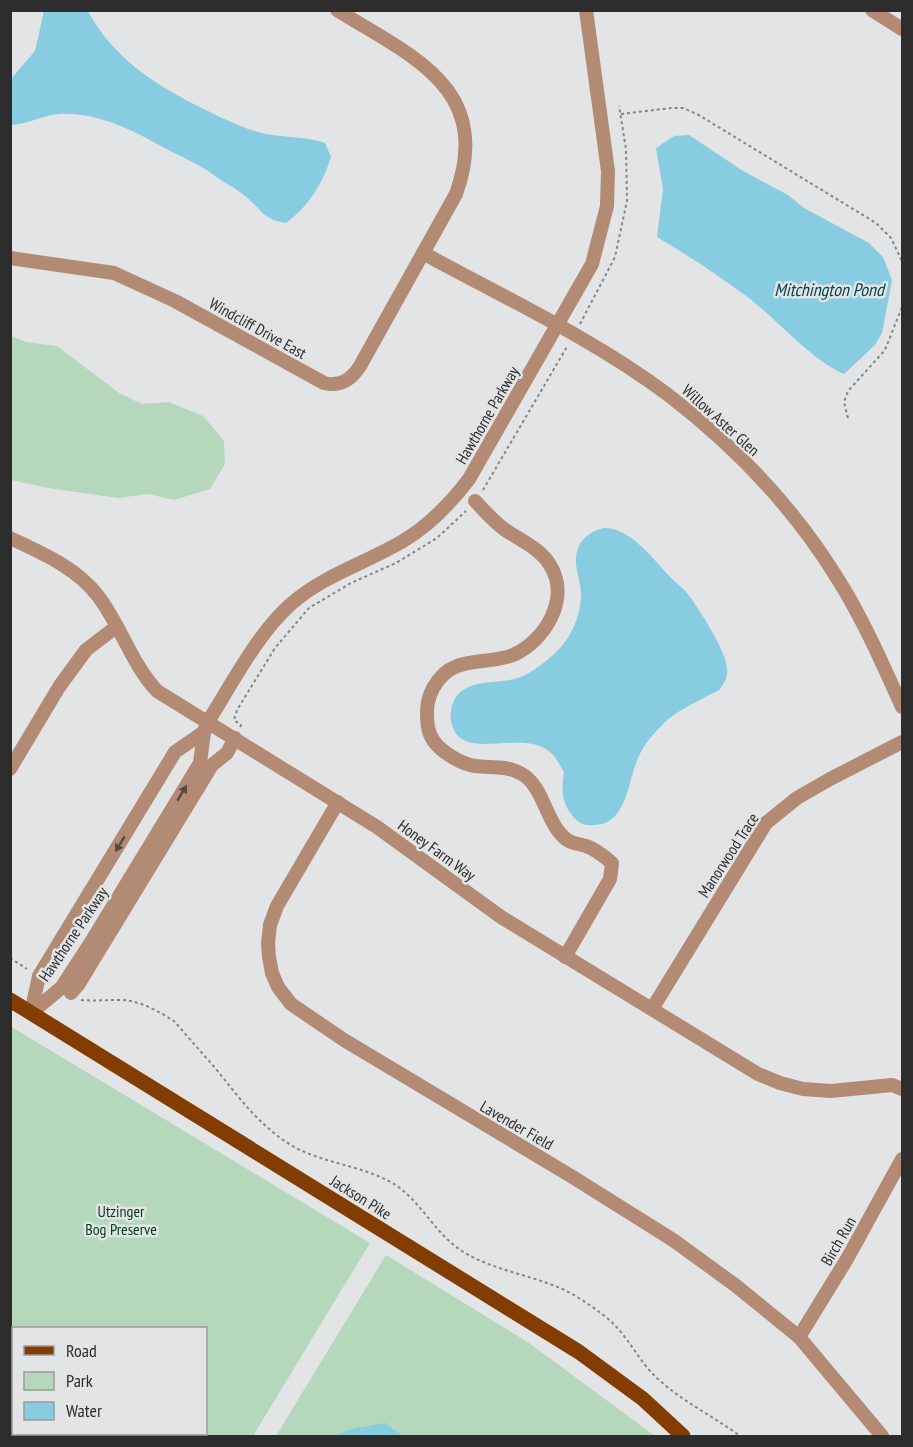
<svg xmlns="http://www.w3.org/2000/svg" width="913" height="1447" font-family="'PT Sans Narrow',sans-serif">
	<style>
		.green { fill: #b5d8bd }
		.water { fill: #87cce0 }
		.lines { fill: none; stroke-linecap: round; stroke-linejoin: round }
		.path { stroke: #858587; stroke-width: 2; stroke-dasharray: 3 3; stroke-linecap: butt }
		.minor { stroke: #b38a73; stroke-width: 14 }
		.major { stroke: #833c02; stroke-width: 15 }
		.oneway { fill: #554943 }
		.labels { text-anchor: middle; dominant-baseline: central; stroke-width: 5; stroke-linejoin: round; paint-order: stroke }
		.street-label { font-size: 16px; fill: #2d2d2e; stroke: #e3e4e6 }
		.park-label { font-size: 16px; fill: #003d1a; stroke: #e3e4e6 }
		.water-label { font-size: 18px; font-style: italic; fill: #044553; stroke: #e3e4e6 }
	</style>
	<rect width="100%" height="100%" fill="#e3e4e6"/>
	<g class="green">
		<path d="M11,336L26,342L57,346L119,393L142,404L169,402L203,416L224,441L225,464L210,489L174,500L148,494L118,498L48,488L11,480Z"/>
		<path d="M10,1026L370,1243L253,1436H133L128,1434H206V1328H14V1434H125L123,1436H11Z"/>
		<path d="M386,1255L529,1343L655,1436H276Z"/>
	</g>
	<g class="water">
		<path d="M44,11H88C113,58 155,85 202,108C222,118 243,129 266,134C287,138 304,136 325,143L331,157C323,183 309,206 286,223C261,219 262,209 245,196C236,188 224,183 215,176C198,163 177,155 159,145C128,128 95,112 59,114C44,115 28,124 11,125V79L35,51Z"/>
		<path d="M689,135L743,171L788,195L804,208L869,243L883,257L892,280L882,333L875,345L844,374C811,360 776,318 746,296C718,275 687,255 657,237L663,189L656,148L674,136Z"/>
		<path d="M604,528C631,528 653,559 671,578C676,583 682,587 687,593C698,607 727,652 727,669C728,676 724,685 719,690C716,692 711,694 707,696C693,704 677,711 665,722C654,733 644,744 638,758C628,780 627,825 594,825C581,826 577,822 569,811C561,799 562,786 564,772C560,766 557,758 551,753C524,726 459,766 451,721C450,716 451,708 453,703C463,677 496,685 518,678C534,672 547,661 559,649C572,636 581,614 581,595C581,584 577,574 576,564C575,544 586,532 604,528Z"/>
		<path d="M385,1423L403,1436H335L351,1429Z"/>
	</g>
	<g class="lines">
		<g class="path">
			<path d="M621,114L671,108H683L697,114L876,223L891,238L902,261"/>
			<path d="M580,324L615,257L627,201L626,149L619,106"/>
			<path d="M848,418L844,402L848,391L885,350L902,307"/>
			<path d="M483,490L568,345"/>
			<path d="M240,727L241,725L234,720L237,710L275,648L309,608L351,583L396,563L437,538L466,511"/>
			<path d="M10,958L27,969"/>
			<path d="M81,1000C94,1001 107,1000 120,1000C139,1000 158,1011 174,1021C188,1037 202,1053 216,1069C240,1099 262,1129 296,1148C327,1164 364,1166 394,1184C421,1201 435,1234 462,1251C492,1270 527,1274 560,1288C574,1294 590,1305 602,1314C628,1333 636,1359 658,1379C683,1402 713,1416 740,1436"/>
		</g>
		<g class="minor">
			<path d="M872,10L902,29"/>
			<path d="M423,253C505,298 592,338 667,394C734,445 795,509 839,581C864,621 883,665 902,707"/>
			<path d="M10,258L114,273L175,301L324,383C340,387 351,380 360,366L456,194C494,88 411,56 337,10"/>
			<path d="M475,501C484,510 493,521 504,529C519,540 540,548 550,565C571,598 545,641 513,655C498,661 480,660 464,664C443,668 428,689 427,710C427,720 427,731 433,740C441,752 461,764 475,766C490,768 505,765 520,773C541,783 545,815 559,832C569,844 572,842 586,846C595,849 605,857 612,863L610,879L565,957"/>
			<path d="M10,538C42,553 77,568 98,596C121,626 131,663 157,691L377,827L501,917L758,1074L780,1083L803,1089L831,1091L892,1085L902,1089"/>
			<path d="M10,769L59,687L86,650L116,627"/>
			<path d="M338,802L277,906L270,925L268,943L269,957L272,973L278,987L291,1004L344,1040L571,1176L673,1240L735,1285L799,1337L882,1436"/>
			<path d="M71,993L78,985L212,765L227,753L235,738"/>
			<path d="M652,1009L766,823L797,798L830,779L902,742"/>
			<path d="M31,1013L61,988L93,939L200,763L204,732L207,723C232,684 257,634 291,604C324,575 366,563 403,541C430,525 450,504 469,479L592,264L607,206L608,171L586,10"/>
			<path d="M31,1013L39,976L175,752L204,732"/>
			<path d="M799,1337L847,1259L902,1159"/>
		</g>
		<path class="major" d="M10,1000L579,1352L643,1399L683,1436"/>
	</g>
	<defs><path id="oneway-solid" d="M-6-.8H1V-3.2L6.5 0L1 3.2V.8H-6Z" transform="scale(1.5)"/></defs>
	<g class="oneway">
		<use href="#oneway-solid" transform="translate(182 793) rotate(-59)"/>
		<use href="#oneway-solid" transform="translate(120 844) rotate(121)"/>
	</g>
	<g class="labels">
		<g class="street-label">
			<text transform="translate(258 328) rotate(29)">Windcliff Drive East</text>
			<text transform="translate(487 415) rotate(-60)">Hawthorne Parkway</text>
			<text transform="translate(721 420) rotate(42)">Willow Aster Glen</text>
			<text transform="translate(437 850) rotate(36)">Honey Farm Way</text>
			<text transform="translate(728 855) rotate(-57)">Manorwood Trace</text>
			<text transform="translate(73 934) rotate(-56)">Hawthorne Parkway</text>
			<text transform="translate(517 1125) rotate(30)">Lavender Field</text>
			<text transform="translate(361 1197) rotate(32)">Jackson Pike</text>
			<text transform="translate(838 1241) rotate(-60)">Birch Run</text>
		</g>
		<g class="park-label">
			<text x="121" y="1211">Utzinger<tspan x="121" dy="18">Bog Preserve</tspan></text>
		</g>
		<g class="water-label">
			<text x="829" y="289">Mitchington Pond</text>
		</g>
	</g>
	<rect width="913" height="1447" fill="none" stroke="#2d2d2e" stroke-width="24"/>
	<rect x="12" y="1327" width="195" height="108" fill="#e3e4e6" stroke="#9a9b9c" stroke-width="1.5"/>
	<rect x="24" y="1346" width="30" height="9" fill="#833c02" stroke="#9a9b9c" stroke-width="1.5"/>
	<text x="66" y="1357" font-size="18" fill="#2d2d2e">Road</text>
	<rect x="24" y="1372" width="30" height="18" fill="#b5d8bd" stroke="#9a9b9c" stroke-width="1.5"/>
	<text x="66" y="1387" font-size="18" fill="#2d2d2e">Park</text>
	<rect x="24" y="1402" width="30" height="18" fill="#87cce0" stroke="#9a9b9c" stroke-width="1.5"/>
	<text x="66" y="1417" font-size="18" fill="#2d2d2e">Water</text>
</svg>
